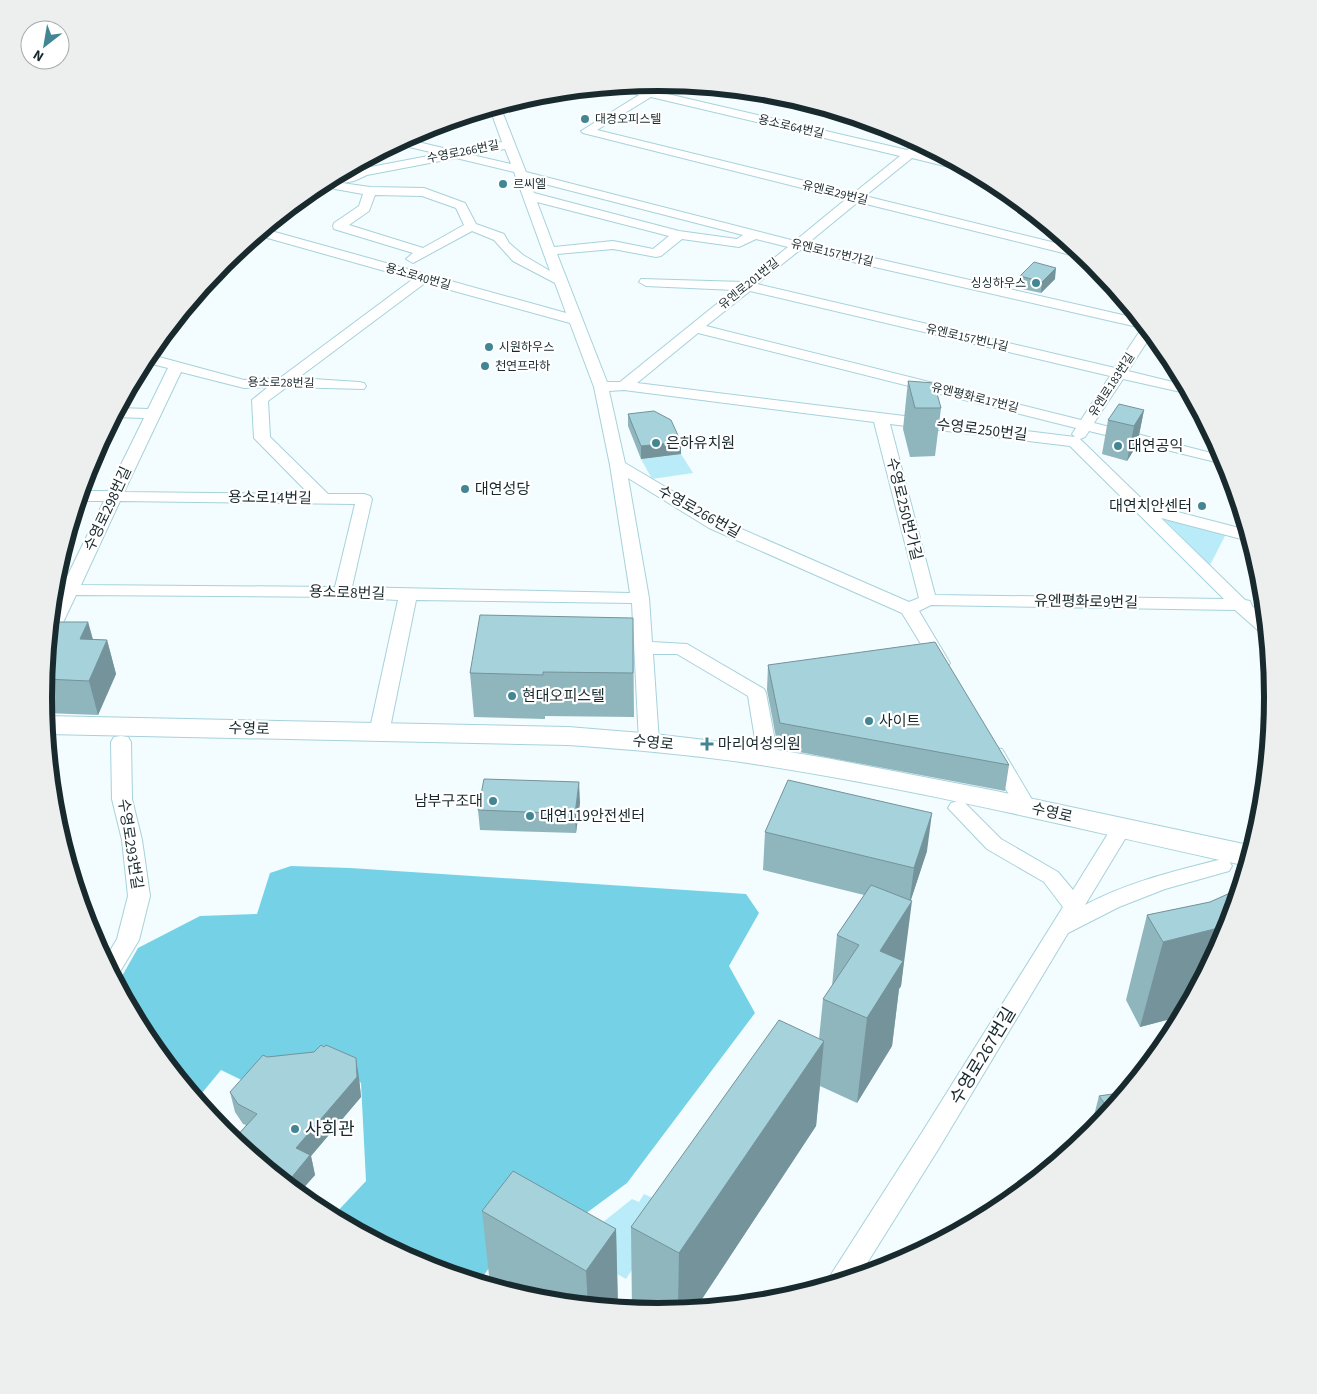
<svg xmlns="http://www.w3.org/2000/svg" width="1317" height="1394" font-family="'Source Sans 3','Noto Sans KR',sans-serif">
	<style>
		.green { fill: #b9ecf8 }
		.forest { fill: #75d2e6 }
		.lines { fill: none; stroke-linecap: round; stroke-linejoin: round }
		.minor-casing { stroke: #a6d2dc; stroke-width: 2 }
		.secondary-casing { stroke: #a6d2dc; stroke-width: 2 }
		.minor { fill: #fff; fill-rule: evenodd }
		.secondary { fill: #fff; fill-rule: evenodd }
		.wall { fill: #8fb5bd }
		.shaded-wall { fill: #74939a }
		.building { fill: #a6d2dc; stroke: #74939a }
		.poi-dot { fill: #428694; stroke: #fff; stroke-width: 2 }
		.labels { text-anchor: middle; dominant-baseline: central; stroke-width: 4.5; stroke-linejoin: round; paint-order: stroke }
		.far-poi-label { font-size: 12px; fill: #192a2e; stroke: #fff; text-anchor: start }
		.far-street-label { font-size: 12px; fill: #192a2e; stroke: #fff }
		.street-label { font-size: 15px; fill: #192a2e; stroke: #fff }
		.poi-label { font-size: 15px; fill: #192a2e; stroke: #fff; text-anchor: start }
		.near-street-label { font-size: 18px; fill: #192a2e; stroke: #fff }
		.near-poi-label { font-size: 18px; fill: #192a2e; stroke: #fff; text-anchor: start }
		.rim { fill: none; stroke: #192a2e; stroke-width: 6 }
	</style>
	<rect width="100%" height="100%" fill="#f3fcfe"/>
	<g class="green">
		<path d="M681,454L693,473L652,479L641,459Z"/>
		<path d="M1160,515L1226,534L1210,565Z"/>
		<path d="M644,1194L673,1207L626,1279L572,1249L577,1243L632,1199L639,1202Z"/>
	</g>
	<path class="forest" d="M291,866L350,868L746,894L759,913L729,966L755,1013L627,1183L554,1237L509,1240L479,1282L423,1265L333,1216L366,1181L361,1083L359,1081L264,1091L221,1070L197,1099L147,1038L118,983L138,948L200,916L257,914L270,873Z"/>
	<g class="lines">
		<defs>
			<g id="minor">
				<path d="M659,82L671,83L659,92L907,150L918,142L926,146L919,153L953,160L969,169L965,171L912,158L865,196L1076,248L1087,257L1083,258L858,202L808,243L1140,319L1152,334L1128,371L1185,385L1190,394L1123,379L1094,423L1223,456L1228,465L1089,431L1085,437L1080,439L1147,504L1247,530L1249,541L1161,518L1245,600L1250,601L1252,606L1265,618L1267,633L1260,632L1235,610L931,605L919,611L950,663L947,667L941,669L935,667L902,613L709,528L628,478L649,598L652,642L687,644L764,689L766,693L778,757L775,762L768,764L761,762L758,757L748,696L677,654H653L659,742L656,747L649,748L642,747L639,742L632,603L416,600L389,733L386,737L379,739L372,737L369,733L398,600L342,597L76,595L59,631L56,635L50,636L53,607L58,595H54L55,585H63L104,501H79L82,491H108L144,418L114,417L119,408L148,409L168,368L144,362L148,354L244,380L280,378L413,279L257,235L264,229L566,313L555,283L513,261L494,240L472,231L413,263L406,259L413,253L334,229L333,226L334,223L359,206L363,194L335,189L322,183C334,177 347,175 360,169L439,154L396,144L405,139L456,151L502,142L490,109L500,106L526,172L795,241L846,199L583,133L581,131L639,95L612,87L628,85L647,90ZM651,97L900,156L854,193L597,130ZM505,149L511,164L472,155ZM456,158L514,172L550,271L523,255L509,243L504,234L476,224L465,203L424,188L370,187L342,183L354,181L367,175ZM529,180L743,235L737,239L679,231L534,193ZM375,195L422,196L456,208L464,225L423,248L349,225L369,211ZM537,202L669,236L653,249L613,241L554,247ZM682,239L739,247L756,239L788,247L744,282L641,279L639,282L646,286L734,290L620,382H607L557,254L613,249L656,257L661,256ZM800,250L1142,328L1115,368L757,284ZM425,283L570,323L594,387L610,465L630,593L352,587L372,499L370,496L364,494H328L270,437L268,401L287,387L364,389L366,386L364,383L359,382L298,378ZM750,291L1110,376L1081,420L706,326ZM698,333L1076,428L1072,434L1075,437L637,383ZM181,372L244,388L268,387L252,400L254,438L309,494L124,492ZM624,390L874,422L919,598L909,602L721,520L625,463L609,391ZM890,424L1070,446L1224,599L935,595ZM120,501L355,504L335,587L81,585Z"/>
				<path d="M121,736L128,737L131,742L132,799L142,840L150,896L139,940L118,975L114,976L105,959L117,939L128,896L122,840L112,799L111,742L114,737Z"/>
				<path d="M995,748L1002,749L1037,808L1034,813L1027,815L1020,813L1017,808L985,754L988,749Z"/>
				<path d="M958,801L965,803L1001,839L1058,872L1073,890L1114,824L1121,822L1128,824L1131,829L1085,905C1128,882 1175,871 1222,859L1229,861L1232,866L1229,871L1165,889L1119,907L1068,933L939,1148L859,1276L830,1284L828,1281L832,1273L921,1134L1063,907L1044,882L987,849L948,808L951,803Z"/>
			</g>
			<path id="secondary" d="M46,716L568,727L654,734L740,744L826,758L996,791L1253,846L1247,866C1079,829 911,787 741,762C683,754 626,749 568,745L47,734Z"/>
		</defs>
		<use href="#minor" class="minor-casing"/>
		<use href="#secondary" class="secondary-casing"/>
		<use href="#minor" class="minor"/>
		<use href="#secondary" class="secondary"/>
	</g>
	<g class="wall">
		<path d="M1020,276L1055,279L1041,293L1018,288Z"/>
		<path d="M908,381L941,408L935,456L910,457L903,429Z"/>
		<path d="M1144,410L1137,445L1127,461L1102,454L1108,420Z"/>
		<path d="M628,414L681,442V454L641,459L628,426Z"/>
		<path d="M633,618L634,717L545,716V719L474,717L470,673Z"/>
		<path d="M51,622H88L93,639L107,640L116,674L98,715L45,713L44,697Z"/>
		<path d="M768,665L1009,765L1005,791L778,748L767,690Z"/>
		<path d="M580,802L576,833L480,830L478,810Z"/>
		<path d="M765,832L927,851L910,901L901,986L899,989L892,1046L857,1103L820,1086L816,1126L696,1308L658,1312L632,1309L631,1227L819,1039L823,999L832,986L837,935L864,895L763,870Z"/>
		<path d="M1239,889L1226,933L1182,1016L1140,1027L1126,1000L1147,915L1210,902Z"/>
		<path d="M267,1057L359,1078L361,1097L311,1156L315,1175L299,1193L234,1140L246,1125L243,1124L235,1112L230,1092Z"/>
		<path d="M1126,1092L1093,1132L1089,1135L1099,1096Z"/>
		<path d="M482,1211L616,1229L618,1308L538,1300L490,1285Z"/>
	</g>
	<g class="shaded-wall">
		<path d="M1056,268L1055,279L1041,293L1042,282Z"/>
		<path d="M1144,410L1137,445L1127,461L1134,426Z"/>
		<path d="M681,442V454L641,459V446Z"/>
		<path d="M88,622L97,656L80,639Z"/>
		<path d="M107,640L116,674L98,715L89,681Z"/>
		<path d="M579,782L580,802L576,833L575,814Z"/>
		<path d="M932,813L927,851L909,906L914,868Z"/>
		<path d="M912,901L901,986L899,989L892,1046L857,1103L867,1018L880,951Z"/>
		<path d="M1226,926L1221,942L1182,1016L1140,1027L1163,942Z"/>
		<path d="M824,1041L816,1126L696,1308L678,1310L679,1253Z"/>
		<path d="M356,1058L359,1078L361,1097L311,1156L315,1175L299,1193L287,1183L296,1148Z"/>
		<path d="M616,1229L618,1308L588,1305L586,1271Z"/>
	</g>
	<g class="building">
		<path d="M1034,262L1056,268L1042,282L1020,276Z"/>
		<path d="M908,381L934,383L941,408H915Z"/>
		<path d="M1119,404L1144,410L1134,426L1108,420Z"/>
		<path d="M654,411L671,420L681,442L641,446L628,414Z"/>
		<path d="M480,615L633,618V673L543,672V675L470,673Z"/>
		<path d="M51,622H88L80,639L107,640L89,681L46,679Z"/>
		<path d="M935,642L1009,765L780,723L768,665Z"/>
		<path d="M484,779L579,782L575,814L478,810Z"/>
		<path d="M788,780L932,813L914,868L765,832Z"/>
		<path d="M871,885L912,901L880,951L903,961L867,1018L823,999L859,945L837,935Z"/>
		<path d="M1239,889L1228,928L1226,926L1163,942L1147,915L1210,902Z"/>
		<path d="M779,1020L824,1041L679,1253L631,1227Z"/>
		<path d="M321,1045L324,1047L326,1045L356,1058L357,1077L296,1148L310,1155L287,1183L252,1155L256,1151L234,1139L257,1114L238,1104L230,1092L263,1055L267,1057L314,1052Z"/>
		<path d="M1126,1092L1110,1111L1099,1096Z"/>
		<path d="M513,1171L616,1229L586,1271L482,1211Z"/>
		<path d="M969,1219H980L970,1224Z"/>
	</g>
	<g class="poi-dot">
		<circle cx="585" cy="119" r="5"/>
		<circle cx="503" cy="184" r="5"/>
		<circle cx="1036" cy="283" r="5"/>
		<circle cx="489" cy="347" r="5"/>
		<circle cx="485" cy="366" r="5"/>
		<circle cx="656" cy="443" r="5"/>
		<circle cx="1118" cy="446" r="5"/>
		<circle cx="465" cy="489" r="5"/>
		<circle cx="1202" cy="506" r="5"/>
		<circle cx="512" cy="696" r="5"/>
		<circle cx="869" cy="721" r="5"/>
		<path d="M704.5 736.5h5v5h5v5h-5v5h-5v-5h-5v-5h5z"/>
		<circle cx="493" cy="801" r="5"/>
		<circle cx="530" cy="816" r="5"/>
		<circle cx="295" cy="1129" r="5"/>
	</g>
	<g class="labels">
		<g class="far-poi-label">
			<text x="595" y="119">대경오피스텔</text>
			<text x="513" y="184">르씨엘</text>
			<text x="1026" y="283" text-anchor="end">싱싱하우스</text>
			<text x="499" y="347">시원하우스</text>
			<text x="495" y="366">천연프라하</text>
		</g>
		<g class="far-street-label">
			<text transform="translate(791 127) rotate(13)">용소로64번길</text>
			<text transform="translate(463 152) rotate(-11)">수영로266번길</text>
			<text transform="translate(835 193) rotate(14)">유엔로29번길</text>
			<text transform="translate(832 253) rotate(13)">유엔로157번가길</text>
			<text transform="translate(418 277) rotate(16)">용소로40번길</text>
			<text transform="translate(749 284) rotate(-39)">유엔로201번길</text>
			<text transform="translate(967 338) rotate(13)">유엔로157번나길</text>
			<text transform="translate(281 383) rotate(1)">용소로28번길</text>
			<text transform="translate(1112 385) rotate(-57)">유엔로183번길</text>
			<text transform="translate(975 398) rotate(14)">유엔평화로17번길</text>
		</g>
		<g class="street-label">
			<text transform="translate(982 430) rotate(7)">수영로250번길</text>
			<text transform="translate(270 498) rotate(1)">용소로14번길</text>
			<text transform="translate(108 509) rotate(-65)">수영로298번길</text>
			<text transform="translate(904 509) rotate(76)">수영로250번가길</text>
			<text transform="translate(699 512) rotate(29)">수영로266번길</text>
			<text transform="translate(347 593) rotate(2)">용소로8번길</text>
			<text transform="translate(1086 602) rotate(1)">유엔평화로9번길</text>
			<text transform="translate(249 729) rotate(2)">수영로</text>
			<text transform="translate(653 743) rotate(6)">수영로</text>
			<text transform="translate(1052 813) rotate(13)">수영로</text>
			<text transform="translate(130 844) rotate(81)">수영로293번길</text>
		</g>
		<g class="poi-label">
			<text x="666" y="443">은하유치원</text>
			<text x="1128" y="446">대연공익</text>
			<text x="475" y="489">대연성당</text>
			<text x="1192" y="506" text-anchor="end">대연치안센터</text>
			<text x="522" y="696">현대오피스텔</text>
			<text x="879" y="721">사이트</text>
			<text x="718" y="744">마리여성의원</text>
			<text x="483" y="801" text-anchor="end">남부구조대</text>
			<text x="540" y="816">대연119안전센터</text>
		</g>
		<g class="near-street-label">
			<text transform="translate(983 1056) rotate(-59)">수영로267번길</text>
		</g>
		<g class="near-poi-label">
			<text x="305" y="1129">사회관</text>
		</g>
	</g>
	<path d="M0 0H1317V1394H0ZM52 697a606 606 0 1 1 1212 0a606 606 0 1 1-1212 0Z" fill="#edeeee" fill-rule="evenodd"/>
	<path class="rim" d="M52 697a606 606 0 1 1 1212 0a606 606 0 1 1-1212 0Z"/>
	<g transform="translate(45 45) rotate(211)"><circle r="24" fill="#ffffff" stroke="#a3aaab"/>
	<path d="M0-4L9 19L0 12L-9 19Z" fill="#428694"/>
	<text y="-8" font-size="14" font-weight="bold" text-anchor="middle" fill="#192a2e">N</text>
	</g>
</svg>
